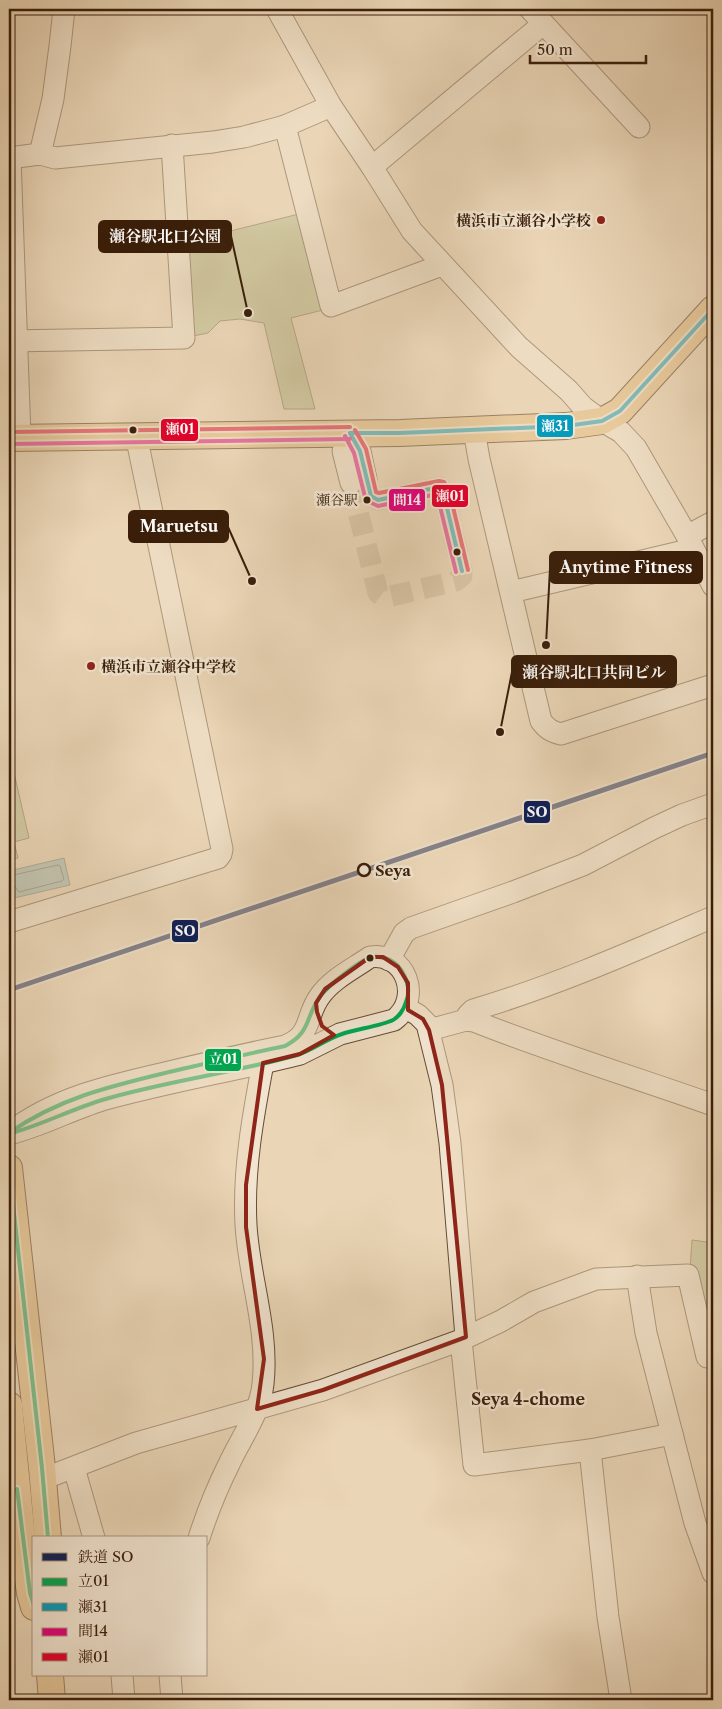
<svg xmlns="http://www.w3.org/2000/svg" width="722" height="1709" font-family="'Libre Caslon Text','Noto Serif JP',serif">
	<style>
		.green { fill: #b8bd8d; stroke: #796e4b }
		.water { fill: #99b8b5; stroke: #737a70 }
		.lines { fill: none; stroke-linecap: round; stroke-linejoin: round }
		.shore { stroke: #6a6b5f; stroke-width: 1 }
		.minor-tunnel { stroke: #c7b193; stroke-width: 21; stroke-dasharray: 21 11; stroke-linecap: butt }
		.minor-casing { stroke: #664c34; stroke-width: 23 }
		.major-casing { stroke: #3a1e09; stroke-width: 28 }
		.minor { stroke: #f1e4d0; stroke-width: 21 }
		.major { stroke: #e5bb7b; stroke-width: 26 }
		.bus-1-casing { stroke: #f1e4d0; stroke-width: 8 }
		.bus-2-casing { stroke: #f1e4d0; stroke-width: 8 }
		.bus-3-casing { stroke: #f1e4d0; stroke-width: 8 }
		.bus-4-casing { stroke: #f1e4d0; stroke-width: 8 }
		.bus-1 { stroke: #00a651; stroke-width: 4 }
		.bus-2 { stroke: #069bba; stroke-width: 4 }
		.bus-3 { stroke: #e5007d; stroke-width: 4 }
		.bus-4 { stroke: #e4002b; stroke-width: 4 }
		.rail-1-casing { stroke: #f1e4d0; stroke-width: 9 }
		.rail-1 { stroke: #0c1e56; stroke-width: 5 }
		.marked { fill: none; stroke: #8f2418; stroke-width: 4; stroke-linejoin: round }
		.poi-dot { fill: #8f2418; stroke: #f1e4d0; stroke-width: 2 }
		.bus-dot { fill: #3a1e09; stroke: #f1e4d0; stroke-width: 2 }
		.stop-dot { fill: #f1e4d0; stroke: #3a1e09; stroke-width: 2.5 }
		.labels { text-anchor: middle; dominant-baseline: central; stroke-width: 5; stroke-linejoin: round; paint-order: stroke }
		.bus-label { font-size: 14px; fill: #3a1e09; stroke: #f1e4d0; text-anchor: end }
		.poi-label { font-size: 15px; font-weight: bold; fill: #3a1e09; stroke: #f1e4d0; text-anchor: end }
		.stop-label { font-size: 15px; font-weight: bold; fill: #3a1e09; stroke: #f1e4d0; text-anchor: start }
		.neighbourhood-label { font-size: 16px; font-weight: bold; fill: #3a1e09; stroke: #f1e4d0 }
		.leader { fill: none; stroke: #3a1e09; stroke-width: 2 }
		.callout-dot { fill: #3a1e09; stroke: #f1e4d0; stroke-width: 2 }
		.callout { fill: #3a1e09; stroke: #3a1e09; stroke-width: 2 }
		.callout-label { font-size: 16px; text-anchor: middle; font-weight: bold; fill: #fff }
		.line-badge { stroke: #f1e4d0; stroke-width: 2 }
		.badge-label { font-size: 14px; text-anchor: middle; font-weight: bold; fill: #fff }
	</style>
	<rect width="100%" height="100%" fill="#ead6b6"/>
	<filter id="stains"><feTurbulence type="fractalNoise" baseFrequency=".004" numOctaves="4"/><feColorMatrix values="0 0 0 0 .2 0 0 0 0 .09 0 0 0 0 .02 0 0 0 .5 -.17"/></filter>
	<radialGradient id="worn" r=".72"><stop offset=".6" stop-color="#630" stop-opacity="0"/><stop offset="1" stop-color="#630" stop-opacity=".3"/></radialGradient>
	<g class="green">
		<path d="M303,213L327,309L291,318L315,409H284L264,323L240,319L220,321L208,333L188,337L186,242Z"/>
		<path d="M9,751L29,838L14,842L18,858L9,860Z"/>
		<path d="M692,1240L713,1243V1351L690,1270Z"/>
	</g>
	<path class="water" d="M64,858L70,885L14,898L9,879V871Z"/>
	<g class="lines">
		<path class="shore" d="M9,876L58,865L60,866L64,879L62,881L19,892L14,885L9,883"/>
		<path class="minor-tunnel" d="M351,483L378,593L382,596L387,597L456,581L462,576V571L443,491L440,487L378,500L371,496L366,479"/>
		<defs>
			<g id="minor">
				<path d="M277,9L331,106L372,167L412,231L519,347L569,391L583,407L602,421L621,432L636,448L687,536L713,586"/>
				<path d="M530,9L639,127"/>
				<path d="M285,126L331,306L442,265"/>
				<path d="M40,154L53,99L60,46L64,9"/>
				<path d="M9,158L40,154L55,158L213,142L244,137L285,126L331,106"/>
				<path d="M10,158L20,437"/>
				<path d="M372,167L543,24"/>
				<path d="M9,341L184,338L172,145"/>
				<path d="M474,430L479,459L541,721C547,729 552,732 561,734L713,685"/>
				<path d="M350,433L343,451L351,483"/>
				<path d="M350,433L360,451L366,479"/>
				<path d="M687,536L713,522"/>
				<path d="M511,592L693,549"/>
				<path d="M9,922L218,858L221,854L222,849L136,435"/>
				<path d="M389,960L404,933L411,928L513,892L583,865L654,828L682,815L713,804"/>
				<path d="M406,1008L418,1015L427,1024L442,1085L450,1143L466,1337"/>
				<path d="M466,1020L468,1015L473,1010C555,986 634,951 713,917"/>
				<path d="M429,1030L466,1020L474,1021C552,1052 634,1077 713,1105"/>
				<path d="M9,1133C56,1097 112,1085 169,1072C207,1063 246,1054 285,1046C313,1035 305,1016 320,996C332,979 353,969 370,957C405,951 423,998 394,1020L340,1034L300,1054L288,1057C226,1072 163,1083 102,1100C70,1110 41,1126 9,1134"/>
				<path d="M637,1276L646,1333L672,1434L695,1523L713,1573"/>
				<path d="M461,1340L474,1465L590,1450L672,1434"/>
				<path d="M590,1450L608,1617L621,1700"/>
				<path d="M74,1468L94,1538"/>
				<path d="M43,1479L136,1443L323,1390L461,1340L501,1321L534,1302L596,1279L688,1275L707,1357L713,1356"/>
				<path d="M199,1538C207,1513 217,1488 229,1464C241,1438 260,1413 263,1384C269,1330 249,1278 246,1225C243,1171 253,1116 263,1063"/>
				<path d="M122,1675L124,1700"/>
				<path d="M170,1675L172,1700"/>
			</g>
			<g id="major">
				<path d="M9,438L400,433L566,426L602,421L620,411L713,309"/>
				<path d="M9,1168L42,1468L48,1538"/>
				<path d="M9,1405L21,1528L30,1593L34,1607"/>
				<path d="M50,1675L52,1700"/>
			</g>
		</defs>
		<use href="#minor" class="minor-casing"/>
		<use href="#major" class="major-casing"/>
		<use href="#minor" class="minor"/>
		<use href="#major" class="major"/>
		<defs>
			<g id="bus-1">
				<path d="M9,1133C59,1098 111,1086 169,1072C208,1063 246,1054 285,1046C312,1032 305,1016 321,995C328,986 361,959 372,957C385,955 397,962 403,973C408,982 410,993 406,1002C404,1009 399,1017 393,1020C381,1026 356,1029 342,1034C326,1039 313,1050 297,1055C233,1073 166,1081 102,1100C70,1110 41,1125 9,1134"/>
				<path d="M9,1168L42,1468L48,1538"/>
				<path d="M17,1489L30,1593L34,1606"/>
			</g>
			<g id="bus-2">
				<path d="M350,433H400L566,426L602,421L620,411L713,309"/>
				<path d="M350,433L360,451L371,496L378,500L440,487L443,491L462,571"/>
			</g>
			<g id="bus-3">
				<path d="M345,436L354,453L365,497L367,501L378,506L437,494L456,572"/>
				<path d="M9,444L350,439"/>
			</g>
			<g id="bus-4">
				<path d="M355,430L366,449L376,492L379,493L439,481L444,482L449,490L468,570"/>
				<path d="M9,432L350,427"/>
			</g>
		</defs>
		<use href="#bus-1" class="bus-1-casing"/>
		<use href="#bus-2" class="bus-2-casing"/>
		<use href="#bus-3" class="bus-3-casing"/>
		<use href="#bus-4" class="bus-4-casing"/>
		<use href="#bus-1" class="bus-1"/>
		<use href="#bus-2" class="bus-2"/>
		<use href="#bus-3" class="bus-3"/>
		<use href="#bus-4" class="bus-4"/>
		<defs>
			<path id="rail-1" d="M9,990L713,753"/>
		</defs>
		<use href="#rail-1" class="rail-1-casing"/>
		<use href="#rail-1" class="rail-1"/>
	</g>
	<path d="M0 0H722V1709H0ZM370,957H383L398,967L408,983V1010L423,1019L429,1030L442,1085L466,1337L323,1390L257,1409L264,1359L246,1227V1185L263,1063L300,1054L334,1035L322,1026L317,1012L316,1003L325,989Z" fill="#ead6b6" fill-opacity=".55" fill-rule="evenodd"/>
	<path class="marked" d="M370,957H383L398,967L408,983V1010L423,1019L429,1030L442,1085L466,1337L323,1390L257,1409L264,1359L246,1227V1185L263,1063L300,1054L334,1035L322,1026L317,1012L316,1003L325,989Z"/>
	<g class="poi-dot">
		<circle cx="601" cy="220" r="5"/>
		<circle cx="91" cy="666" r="5"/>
	</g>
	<g class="bus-dot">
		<circle cx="133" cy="430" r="4.5"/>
		<circle cx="367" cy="500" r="4.5"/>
		<circle cx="457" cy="552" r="4.5"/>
		<circle cx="370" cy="958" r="4.5"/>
	</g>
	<circle class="stop-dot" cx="364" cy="870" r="6"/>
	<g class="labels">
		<g class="bus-label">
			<text x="358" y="500">瀬谷駅</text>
		</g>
		<g class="poi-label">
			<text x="591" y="220">横浜市立瀬谷小学校</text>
			<text x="101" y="666" text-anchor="start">横浜市立瀬谷中学校</text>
		</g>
		<g class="stop-label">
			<text x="375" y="870">Seya</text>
		</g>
		<g class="neighbourhood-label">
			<text x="528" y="1399">Seya 4-chome</text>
		</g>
	</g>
	<path class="leader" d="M248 313L231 236M252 581L228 527M546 645L550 568M500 732L512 672"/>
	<g class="callout-dot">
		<circle cx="248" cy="313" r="5"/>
		<circle cx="252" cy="581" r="5"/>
		<circle cx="546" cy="645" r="5"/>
		<circle cx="500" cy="732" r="5"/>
	</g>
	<g class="callout">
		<rect x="99" y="221" width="132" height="31" rx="5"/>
		<rect x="129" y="511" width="99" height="31" rx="5"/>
		<rect x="550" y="552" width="152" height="31" rx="5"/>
		<rect x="512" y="656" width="164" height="31" rx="5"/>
	</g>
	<g class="callout-label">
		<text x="165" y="242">瀬谷駅北口公園</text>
		<text x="179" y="532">Maruetsu</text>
		<text x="626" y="573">Anytime Fitness</text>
		<text x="594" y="678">瀬谷駅北口共同ビル</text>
	</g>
	<g class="line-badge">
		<rect x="536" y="414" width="38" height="24" rx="5" fill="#069bba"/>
		<rect x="160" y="418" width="39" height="24" rx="5" fill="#e4002b"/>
		<rect x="431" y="484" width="38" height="24" rx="5" fill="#e4002b"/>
		<rect x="388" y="488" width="38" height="24" rx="5" fill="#e5007d"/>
		<rect x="523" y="800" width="28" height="24" rx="5" fill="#0c1e56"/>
		<rect x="171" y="919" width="28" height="24" rx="5" fill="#0c1e56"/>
		<rect x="204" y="1048" width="38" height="24" rx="5" fill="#00a651"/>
	</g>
	<g class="badge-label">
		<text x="555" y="431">瀬31</text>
		<text x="180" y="434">瀬01</text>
		<text x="450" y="501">瀬01</text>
		<text x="407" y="505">間14</text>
		<text x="537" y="817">SO</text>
		<text x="185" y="936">SO</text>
		<text x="223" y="1064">立01</text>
	</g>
	<rect width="722" height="1709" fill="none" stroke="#ead6b6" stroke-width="30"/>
	<rect x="10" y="10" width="702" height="1689" fill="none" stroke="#3a1e09" stroke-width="2.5"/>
	<rect x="15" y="15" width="692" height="1679" fill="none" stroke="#3a1e09"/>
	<rect x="32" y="1536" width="175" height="140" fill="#f1e4d0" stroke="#a89580"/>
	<rect x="42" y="1553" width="25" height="8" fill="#0c1e56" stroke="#a89580"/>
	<text x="78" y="1562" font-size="15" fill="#3a1e09">鉄道 SO</text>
	<rect x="42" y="1578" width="25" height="8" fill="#00a651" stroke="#a89580"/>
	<text x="78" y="1586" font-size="15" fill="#3a1e09">立01</text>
	<rect x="42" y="1603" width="25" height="8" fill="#069bba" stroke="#a89580"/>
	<text x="78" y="1612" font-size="15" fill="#3a1e09">瀬31</text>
	<rect x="42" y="1628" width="25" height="8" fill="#e5007d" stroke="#a89580"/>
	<text x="78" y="1636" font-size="15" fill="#3a1e09">間14</text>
	<rect x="42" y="1653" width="25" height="8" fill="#e4002b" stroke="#a89580"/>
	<text x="78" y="1662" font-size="15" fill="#3a1e09">瀬01</text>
	<path d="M530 55v8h116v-8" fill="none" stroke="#3a1e09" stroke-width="2.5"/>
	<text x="537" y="55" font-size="15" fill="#3a1e09" stroke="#f1e4d0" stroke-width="4" paint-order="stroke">50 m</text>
	<rect width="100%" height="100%" filter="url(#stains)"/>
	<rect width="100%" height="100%" fill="url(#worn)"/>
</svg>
